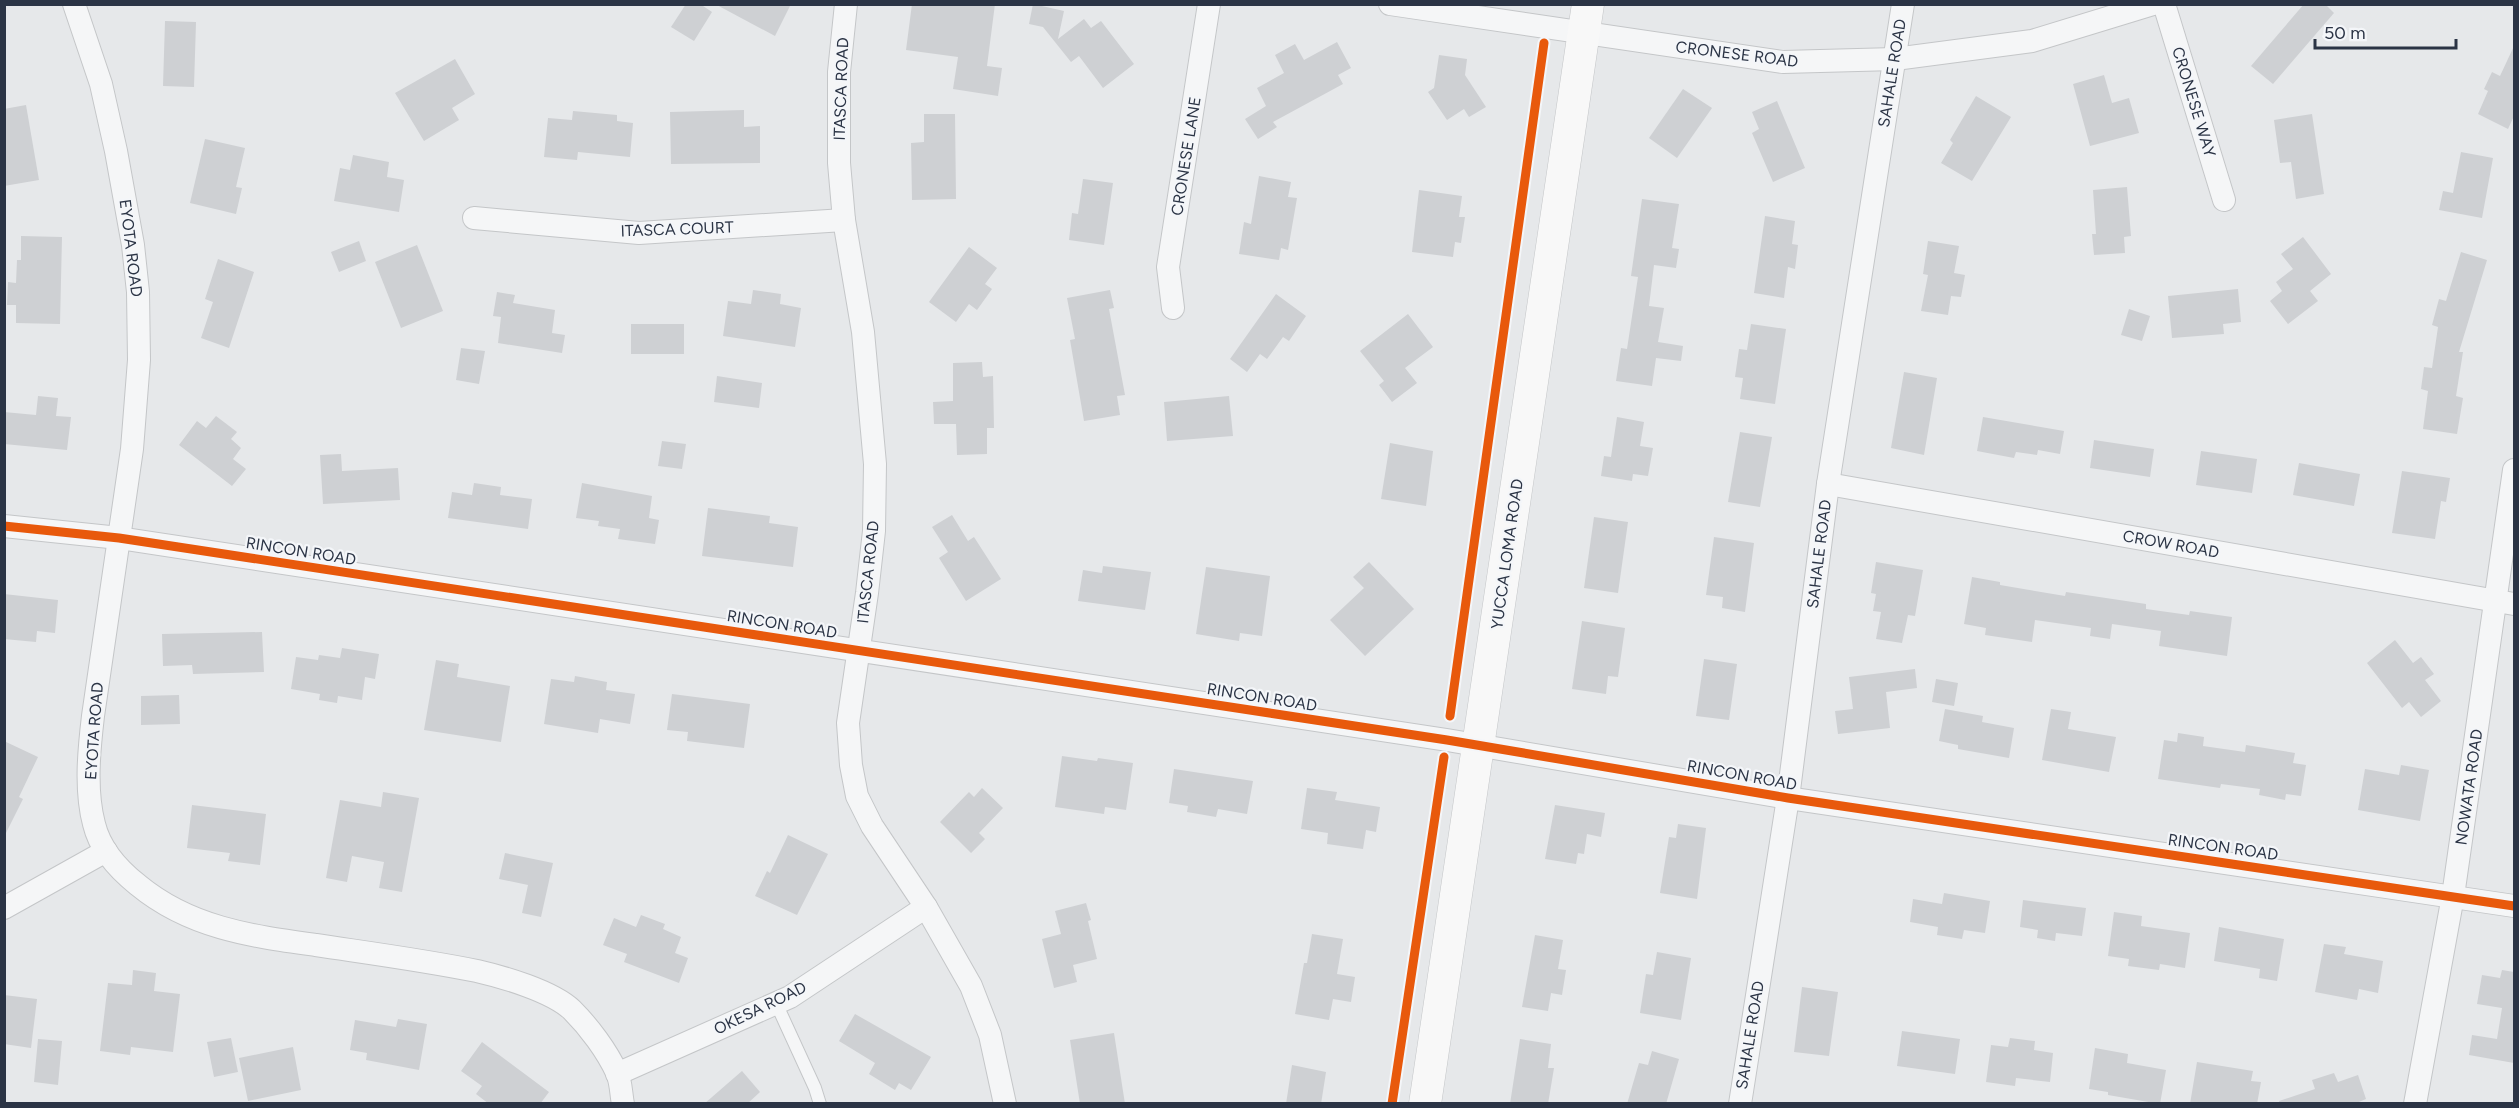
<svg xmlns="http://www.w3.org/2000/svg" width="2519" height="1108" font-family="Figtree,sans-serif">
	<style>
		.building { fill: #ced0d3 }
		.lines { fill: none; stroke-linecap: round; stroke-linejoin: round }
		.lane-casing { stroke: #c4c6c8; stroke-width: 14 }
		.street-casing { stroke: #c4c6c8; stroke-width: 24 }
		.secondary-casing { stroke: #c4c6c8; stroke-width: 33 }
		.lane { stroke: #f5f6f7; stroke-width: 12 }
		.street { stroke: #f5f6f7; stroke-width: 22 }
		.secondary { stroke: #f8f8f8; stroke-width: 32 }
		.cycleway-casing { stroke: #f4f6f9; stroke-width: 13 }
		.cycleway { stroke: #e8590c; stroke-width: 9 }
		.labels { text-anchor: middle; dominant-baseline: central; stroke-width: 4.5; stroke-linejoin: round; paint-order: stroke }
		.street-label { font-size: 16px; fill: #2b3445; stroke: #f4f6f9 }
	</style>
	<rect width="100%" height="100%" fill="#e6e8ea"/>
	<g class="building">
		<path d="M686,4H700L712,12L694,41L671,27Z"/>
		<path d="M715,4H791L775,36Z"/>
		<path d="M912,4H995L987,66L1002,68L998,96L953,89L958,57L906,50Z"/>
		<path d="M1033,4L1064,11L1058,39L1084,19L1091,28L1101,21L1134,64L1103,88L1079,56L1071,62L1043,27L1029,24Z"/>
		<path d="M2304,4H2325L2334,13L2273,84L2251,66Z"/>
		<path d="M165,21L196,22L194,87L163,86Z"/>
		<path d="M1337,42L1351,68L1338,75L1343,84L1273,122L1277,127L1258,139L1245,119L1266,106L1257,88L1284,73L1275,55L1295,44L1304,60Z"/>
		<path d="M2514,46V116L2508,129L2478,114L2488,91L2484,89L2492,72L2500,76Z"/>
		<path d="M1439,55L1467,59L1465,75L1486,107L1469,117L1464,109L1447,120L1428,92L1434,88Z"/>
		<path d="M455,59L475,94L452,108L459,120L424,141L395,93Z"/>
		<path d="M2104,75L2112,103L2129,98L2139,133L2090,146L2073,84Z"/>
		<path d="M1683,89L1712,108L1677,158L1649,138Z"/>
		<path d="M1976,96L2011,117L1972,181L1941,163L1953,143L1950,140Z"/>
		<path d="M1777,101L1805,168L1773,182L1752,133L1759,129L1752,112Z"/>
		<path d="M26,105L39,180L4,186V109Z"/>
		<path d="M744,110V127L760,126V163L671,164L670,112Z"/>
		<path d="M573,111L617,115V121L633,123L630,157L578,152L577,160L544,157L548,118L572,120Z"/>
		<path d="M924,114H955L956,199L912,200L911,143L924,142Z"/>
		<path d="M2312,114L2324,194L2296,199L2291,162L2280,163L2274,120Z"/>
		<path d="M205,139L245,148L236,187L242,188L236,214L190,203Z"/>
		<path d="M2461,152L2493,158L2482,218L2439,210L2443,191L2453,193Z"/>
		<path d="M353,155L389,162L387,177L404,180L399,212L334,201L340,168L350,170Z"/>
		<path d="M1259,176L1291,182L1288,197L1297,198L1288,250L1281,248L1279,260L1239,254L1244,222L1251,224Z"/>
		<path d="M1083,179L1113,183L1104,245L1069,240L1072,213L1078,214Z"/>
		<path d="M2127,187L2131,236L2124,237L2125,253L2094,255L2092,234H2096L2093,190Z"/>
		<path d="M1419,190L1462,196L1459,217H1465L1461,243L1455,242L1453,257L1412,252Z"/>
		<path d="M1642,199L1679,204L1672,248L1679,249L1676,268L1654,265L1649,306L1664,308L1658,342L1683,346L1681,361L1656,358L1652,386L1616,381L1621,348L1627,349L1638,277L1631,276Z"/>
		<path d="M1765,216L1795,221L1792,244L1798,245L1795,269L1788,267L1784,298L1754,293Z"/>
		<path d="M21,236L62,237L60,324L16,323V305H7L8,282L16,283L17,260H21Z"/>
		<path d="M2303,237L2331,274L2310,291L2318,301L2288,324L2270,301L2282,291L2276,282L2293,269L2281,254Z"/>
		<path d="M359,241L366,261L339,272L331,252Z"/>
		<path d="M1928,241L1959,246L1954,273L1965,275L1961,297L1951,296L1948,315L1921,311L1928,275L1923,274Z"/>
		<path d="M417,245L443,311L401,328L375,262Z"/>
		<path d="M969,247L997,268L985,284L992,289L977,310L969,304L956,322L929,302Z"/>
		<path d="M2461,252L2487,260L2459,352H2463L2456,396L2463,398L2457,434L2423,429L2428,391L2421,389L2424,367L2432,368L2438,327L2432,325L2439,299L2446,301Z"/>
		<path d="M218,259L254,272L229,348L201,338L213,302L205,299Z"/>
		<path d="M2238,289L2241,322L2223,324L2224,334L2172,338L2168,296Z"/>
		<path d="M753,290L781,294L780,304L801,308L795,347L723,336L728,301L751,304Z"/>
		<path d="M1110,290L1114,308L1109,309L1125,395L1117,396L1120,415L1084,421L1070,340L1075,339L1067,298Z"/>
		<path d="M497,292L515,295L513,303L555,310L552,333L565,335L562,353L498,343L501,317L493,316Z"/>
		<path d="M1276,294L1306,316L1289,341L1283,337L1267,359L1260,354L1247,372L1230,359Z"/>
		<path d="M2129,309L2150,316L2142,341L2121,335Z"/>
		<path d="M1408,314L1433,347L1405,368L1417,383L1392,402L1379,385L1384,381L1360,351Z"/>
		<rect x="631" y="324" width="53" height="30"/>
		<path d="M1751,324L1786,329L1775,404L1740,399L1743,378L1735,377L1739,349L1747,350Z"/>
		<path d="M461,348L485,351L479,384L456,380Z"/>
		<path d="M982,362L983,377L993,376L994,428H987V454L957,455L956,424H934L933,402L953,401V363Z"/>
		<path d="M1904,372L1937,378L1924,455L1891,448Z"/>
		<path d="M717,376L762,383L759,408L714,402Z"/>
		<path d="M38,396L58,398L56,416L71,417L67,450L4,444V412L36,415Z"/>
		<path d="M1229,396L1233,436L1167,441L1164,402Z"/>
		<path d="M216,416L237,432L231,439L241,448L233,459L246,469L232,486L179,445L197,421L206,428Z"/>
		<path d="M1617,417L1644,422L1640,446L1653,448L1648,476L1633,474L1632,481L1601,476L1604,456L1611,457Z"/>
		<path d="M1983,417L2064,431L2060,454L2038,450L2037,455L2016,452L2014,458L1977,451Z"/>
		<path d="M1740,432L1772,437L1760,507L1728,502Z"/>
		<path d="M2094,440L2154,449L2150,477L2090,468Z"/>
		<path d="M662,441L686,444L682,469L658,466Z"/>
		<path d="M1390,443L1433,451L1426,506L1381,499Z"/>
		<path d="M2201,451L2257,459L2252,493L2196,485Z"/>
		<path d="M341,454L342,471L398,468L400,500L323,504L320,455Z"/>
		<path d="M2299,463L2360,474L2354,506L2293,495Z"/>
		<path d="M2402,471L2450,478L2446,502L2441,501L2435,539L2392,533Z"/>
		<path d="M474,483L501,487L500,495L532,499L528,529L448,518L452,492L472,495Z"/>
		<path d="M582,483L652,496L649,518L659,520L655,544L618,539L620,529L598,526L599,521L576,518Z"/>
		<path d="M708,508L770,516L769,523L798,527L793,567L702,556Z"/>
		<path d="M952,515L968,541L974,537L1001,579L966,601L939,558L948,552L932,527Z"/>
		<path d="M1594,517L1628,522L1618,593L1584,588Z"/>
		<path d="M1714,537L1754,543L1745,612L1722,608L1723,597L1706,595Z"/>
		<path d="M1369,562L1414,609L1365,656L1330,620L1364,588L1353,577Z"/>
		<path d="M1876,562L1923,570L1915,616L1908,615L1902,643L1876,639L1881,612L1873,611L1876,594L1871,593Z"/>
		<path d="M1103,566L1151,572L1145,610L1078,601L1083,570L1102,573Z"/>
		<path d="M1206,567L1270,576L1262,636L1240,633L1239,641L1196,634Z"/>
		<path d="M1972,577L2000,582V585L2065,596L2066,592L2146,604V609L2189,615L2190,611L2232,617L2227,656L2159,646L2161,631L2112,624L2110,639L2090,636L2091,628L2035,620L2032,642L1985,635L1986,628L1964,624Z"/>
		<path d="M4,594L58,600L55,633L37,631L36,642L4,639Z"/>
		<path d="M1582,621L1625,628L1618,677L1608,676L1606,694L1572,689Z"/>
		<path d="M262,632L264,672L193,674L192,665L163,666L162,634Z"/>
		<path d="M2395,640L2413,663L2421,657L2434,674L2425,680L2441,701L2421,717L2409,702L2402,708L2367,663Z"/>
		<path d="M342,648L379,654L375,679L365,677L362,700L338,696L337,703L319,700L320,694L291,689L296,657L318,660L319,655L340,658Z"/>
		<path d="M1704,659L1737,664L1729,720L1696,716Z"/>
		<path d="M436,660L459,664L457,677L510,686L501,742L424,730Z"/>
		<path d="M1915,669L1917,688L1886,692L1890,728L1838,734L1835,711L1853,709L1849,677Z"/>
		<path d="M575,676L607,682L606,690L635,694L630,724L600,719L598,733L544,724L551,679L574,682Z"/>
		<path d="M1936,679L1958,683L1954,706L1932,702Z"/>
		<path d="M672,694L750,704L744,748L687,741L688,732L667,730Z"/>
		<path d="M179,695L180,724L141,725V696Z"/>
		<path d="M1945,709L1983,716L1982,722L2014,728L2009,758L1958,749V745L1939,741Z"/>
		<path d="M2051,709L2071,712L2068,729L2116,737L2109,772L2042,760Z"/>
		<path d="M2178,733L2204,737L2203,746L2245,752L2246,745L2295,753L2293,763L2306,765L2301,796L2286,794L2285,800L2259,795L2260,789L2221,784L2220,788L2158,779L2164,740L2177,742Z"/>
		<path d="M4,741L38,757L19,797L23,799L4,837Z"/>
		<path d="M1062,756L1097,761L1098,758L1133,763L1126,810L1105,807L1104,814L1055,807Z"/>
		<path d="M2401,765L2429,770L2420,821L2358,810L2365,769L2399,775Z"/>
		<path d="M1174,769L1253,781L1247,814L1218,809L1216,817L1187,812L1188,806L1169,803Z"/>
		<path d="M982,788L1003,808L979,833L985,839L971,853L940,822L969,792L974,797Z"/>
		<path d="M1307,788L1337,792L1335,800L1380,807L1376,832L1366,830L1363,849L1327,844L1328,833L1301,829Z"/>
		<path d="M383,792L419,798L402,892L379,888L384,862L352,856L347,882L326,878L340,800L381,807Z"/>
		<path d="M192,805L266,814L260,865L228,861L230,853L187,848Z"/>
		<path d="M1555,805L1605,813L1601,837L1587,834L1584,854L1578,853L1576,864L1545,859Z"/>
		<path d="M1678,824L1706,828L1697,899L1660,893L1669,837L1676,838Z"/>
		<path d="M788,835L828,854L797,915L755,896L767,871L770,873Z"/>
		<path d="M505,853L553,863L541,917L522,913L528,885L499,879Z"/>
		<path d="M1944,893L1990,901L1985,933L1964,930L1962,939L1937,935L1938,927L1910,922L1913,899L1942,904Z"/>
		<path d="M2023,900L2086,908L2082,936L2056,933L2055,941L2037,938L2038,930L2020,927Z"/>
		<path d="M1086,903L1091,920L1088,921L1097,959L1073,965L1077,982L1054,988L1042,939L1061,934L1055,911Z"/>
		<path d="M2114,912L2142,916L2141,926L2190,933L2185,968L2160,964L2159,970L2128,966L2129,959L2108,956Z"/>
		<path d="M641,915L665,924L663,929L681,937L675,953L688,958L679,983L624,962L627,954L603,945L614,918L636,927Z"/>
		<path d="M2219,927L2284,939L2277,981L2259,978L2260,969L2214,961Z"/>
		<path d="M1312,934L1343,939L1337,974L1355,977L1351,1002L1333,999L1329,1020L1295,1014L1304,963H1307Z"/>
		<path d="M1535,935L1563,940L1558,969L1566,970L1562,995L1551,993L1548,1011L1522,1007Z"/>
		<path d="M2324,944L2346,947L2344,954L2383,961L2378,993L2359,989L2357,1000L2315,992Z"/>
		<path d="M1657,952L1691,958L1681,1020L1640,1013L1646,974L1653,975Z"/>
		<path d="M133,970L156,973L154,991L180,994L173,1052L131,1047L130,1055L100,1051L108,983L132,985Z"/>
		<path d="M2502,970L2514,972V1063L2469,1055L2472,1035L2497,1039L2502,1008L2477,1004L2482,975L2500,978Z"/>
		<path d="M1802,987L1838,992L1829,1056L1794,1052Z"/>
		<path d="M4,995L37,999L31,1048L4,1044Z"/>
		<path d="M855,1014L931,1057L911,1090L899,1083L895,1090L869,1074L875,1063L839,1041Z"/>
		<path d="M398,1019L427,1024L419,1070L366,1060L367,1053L350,1050L355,1020L396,1027Z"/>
		<path d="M1902,1031L1960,1039L1955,1074L1897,1066Z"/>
		<path d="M1114,1033L1125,1104H1080L1070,1040Z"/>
		<path d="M231,1038L238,1072L214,1077L207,1042Z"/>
		<path d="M2010,1038L2035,1041L2034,1050L2053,1053L2050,1082L2016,1078L2015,1086L1986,1082L1991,1045L2008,1047Z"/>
		<path d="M38,1039L62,1041L58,1085L34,1082Z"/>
		<path d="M1520,1039L1551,1044L1548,1068H1554L1548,1104H1510Z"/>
		<path d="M482,1042L549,1092L540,1104H489L476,1094L482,1086L461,1071Z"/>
		<path d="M293,1047L301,1090L248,1101L239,1058Z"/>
		<path d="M2095,1048L2128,1054L2127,1063L2166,1070L2160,1104L2108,1095V1092L2089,1089Z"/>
		<path d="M1652,1051L1679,1059L1666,1104H1627L1639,1063L1648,1065Z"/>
		<path d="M2197,1062L2253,1071L2251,1081L2261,1082L2257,1104H2190Z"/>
		<path d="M1292,1065L1326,1072L1321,1104H1286Z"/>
		<path d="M742,1071L760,1092L747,1104H704Z"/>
		<path d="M2334,1073L2338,1082L2358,1075L2366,1099L2354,1104H2280L2279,1101L2315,1089L2312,1080Z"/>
	</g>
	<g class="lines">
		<defs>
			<path id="lane" d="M776,1003L815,1088L820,1104"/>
			<g id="street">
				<path d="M74,4L101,84L116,151L133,245L138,292L139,360L132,449L93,716C89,750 85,790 94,824C100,849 119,870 138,885C190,928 251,936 316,945C369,953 423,960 477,971C503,977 552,991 572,1010C589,1027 607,1051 617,1073C621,1081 621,1094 623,1104"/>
				<path d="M846,4L839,72V163L844,220L863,332L875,464L874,531L867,593L848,723L851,765L857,796L872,826L926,907L971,986L990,1035L1005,1104"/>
				<path d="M1390,4L1783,62L1895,59L2032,41L2153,4"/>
				<path d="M2164,4L2224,200"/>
				<path d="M474,218L639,233L844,220"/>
				<path d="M1173,308L1168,267L1209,4"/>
				<path d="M1828,484L2514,604"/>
				<path d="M4,526L119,538L1447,740L1788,798L2514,906"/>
				<path d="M4,908L106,851"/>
				<path d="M617,1074L790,997L926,907"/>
				<path d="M1740,1104L1788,798L1828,484L1903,4"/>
				<path d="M2415,1104L2453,896L2514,470"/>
			</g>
			<path id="secondary" d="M1425,1104L1588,4"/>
		</defs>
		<use href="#lane" class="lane-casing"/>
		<use href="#street" class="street-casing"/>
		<use href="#secondary" class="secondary-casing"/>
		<use href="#lane" class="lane"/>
		<use href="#street" class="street"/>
		<use href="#secondary" class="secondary"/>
		<defs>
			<g id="cycleway">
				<path d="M4,526L119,538L1447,740L1788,798L2514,906"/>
				<path d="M1450,716L1544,43"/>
				<path d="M1392,1104L1444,757"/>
			</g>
		</defs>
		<use href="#cycleway" class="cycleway-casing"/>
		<use href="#cycleway" class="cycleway"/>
	</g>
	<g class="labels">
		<g class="street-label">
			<text transform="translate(1737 54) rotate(7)">CRONESE ROAD</text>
			<text transform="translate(1892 73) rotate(-81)">SAHALE ROAD</text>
			<text transform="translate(841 89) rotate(-88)">ITASCA ROAD</text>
			<text transform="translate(2194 102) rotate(73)">CRONESE WAY</text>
			<text transform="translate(1186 156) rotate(-81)">CRONESE LANE</text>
			<text transform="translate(677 229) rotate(-2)">ITASCA COURT</text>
			<text transform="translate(131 248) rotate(83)">EYOTA ROAD</text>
			<text transform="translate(2171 544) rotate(10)">CROW ROAD</text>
			<text transform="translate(301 551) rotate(9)">RINCON ROAD</text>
			<text transform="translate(1507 554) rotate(-82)">YUCCA LOMA ROAD</text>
			<text transform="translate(1819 554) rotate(-83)">SAHALE ROAD</text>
			<text transform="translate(868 572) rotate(-84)">ITASCA ROAD</text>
			<text transform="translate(782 624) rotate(9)">RINCON ROAD</text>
			<text transform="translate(1262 697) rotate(9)">RINCON ROAD</text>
			<text transform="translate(94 731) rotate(-86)">EYOTA ROAD</text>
			<text transform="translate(1742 775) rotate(10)">RINCON ROAD</text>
			<text transform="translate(2469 787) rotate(-82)">NOWATA ROAD</text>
			<text transform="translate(2223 847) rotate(8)">RINCON ROAD</text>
			<text transform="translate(760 1008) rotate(-26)">OKESA ROAD</text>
			<text transform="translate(1750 1035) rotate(-81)">SAHALE ROAD</text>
		</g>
	</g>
	<rect width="2519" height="1108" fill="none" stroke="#2b3445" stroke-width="12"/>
	<path d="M2315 39v9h141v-9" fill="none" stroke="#2b3445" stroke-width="3"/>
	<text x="2324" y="39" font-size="18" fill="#2b3445" stroke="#f4f6f9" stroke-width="4.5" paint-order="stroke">50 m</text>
</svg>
